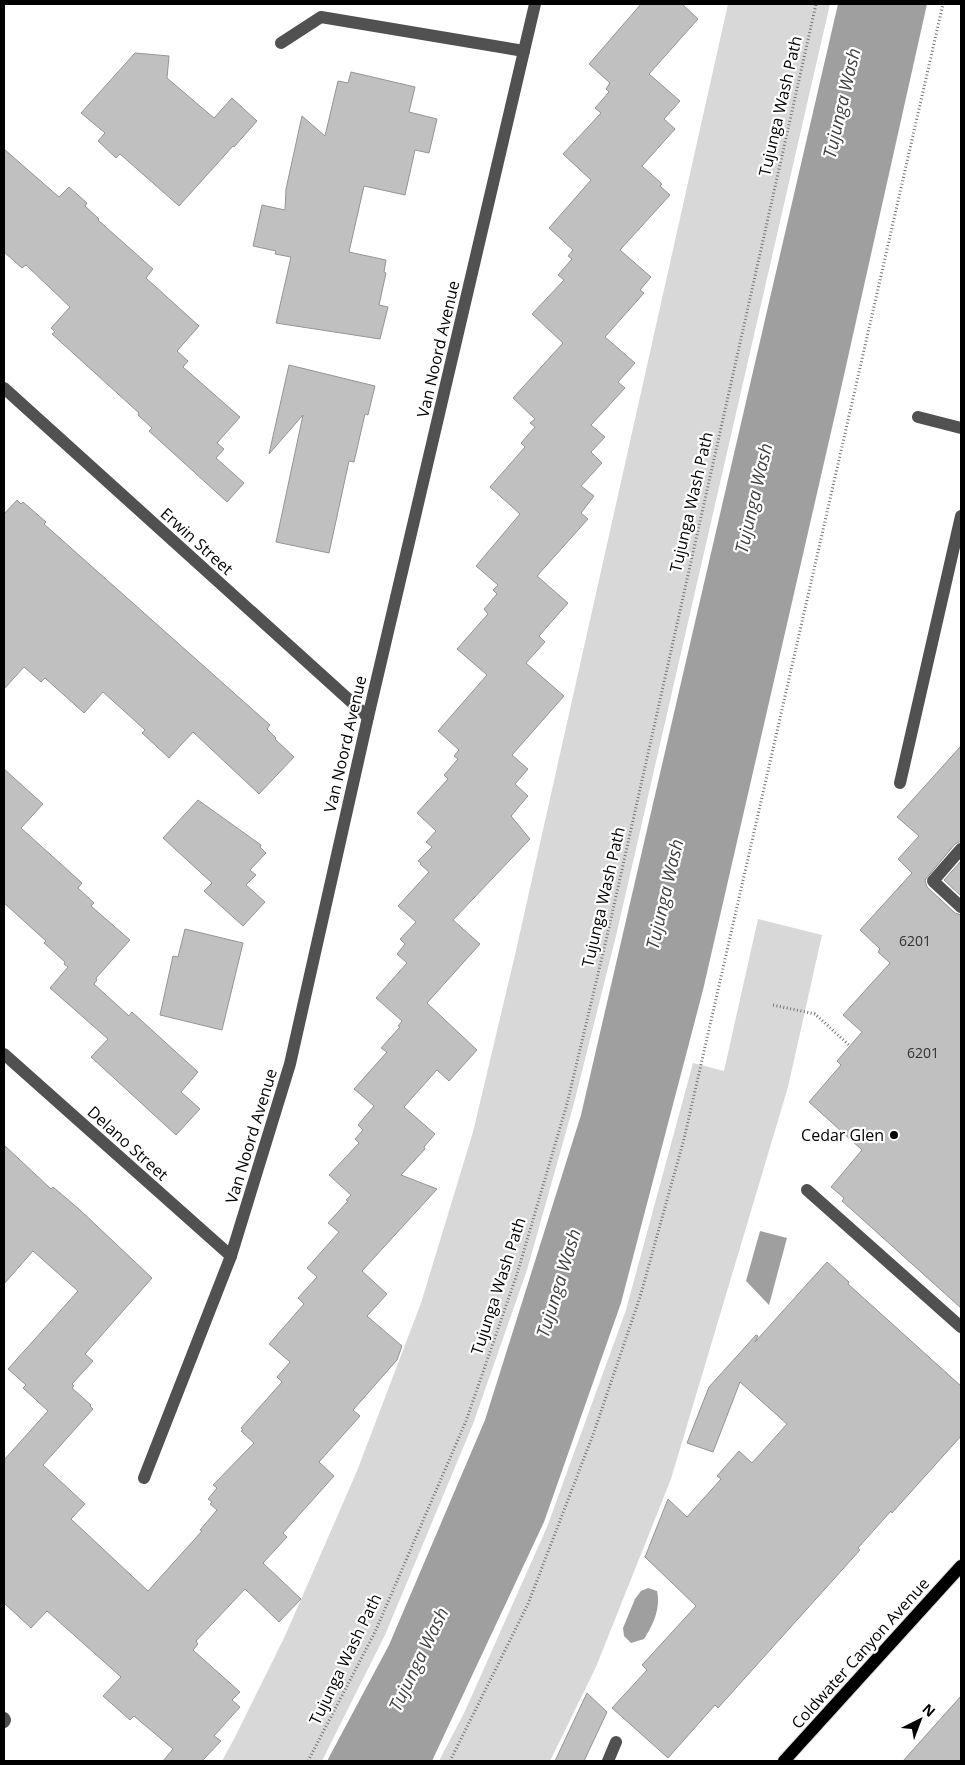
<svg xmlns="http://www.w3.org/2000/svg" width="965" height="1765" font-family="'Open Sans',sans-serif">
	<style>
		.green { fill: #d8d8d8 }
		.water { fill: #9f9f9f }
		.building { fill: #c0c0c0; stroke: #959595 }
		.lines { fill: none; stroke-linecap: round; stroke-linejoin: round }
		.major-casing { stroke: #dbdbdb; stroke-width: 14 }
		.path { stroke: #737373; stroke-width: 3; stroke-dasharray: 1 2.5; stroke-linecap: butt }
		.minor { stroke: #515151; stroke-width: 12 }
		.major { stroke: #000; stroke-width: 12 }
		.poi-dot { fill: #000; stroke: #fff; stroke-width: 2 }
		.labels { text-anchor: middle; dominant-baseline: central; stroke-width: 4.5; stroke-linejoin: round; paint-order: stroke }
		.number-label { font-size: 14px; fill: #303030 }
		.street-label { font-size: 16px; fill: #000; stroke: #fff }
		.poi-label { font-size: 16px; fill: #000; stroke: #fff; text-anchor: end }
		.water-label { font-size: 18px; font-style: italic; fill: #404040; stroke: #fff }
	</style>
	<rect width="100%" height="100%" fill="#fff"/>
	<g class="green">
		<path d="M728,4H830L616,936L573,1107L527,1270L473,1424L385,1635L322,1761H222L234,1739L285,1636L357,1471L421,1303L473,1132L515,955Z"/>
		<path d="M758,919L822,935L788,1087L671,1479L596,1667L550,1761H439L465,1711L547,1527L626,1310L693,1063L724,1071Z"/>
	</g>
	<g class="water">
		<path d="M838,4H927L840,393L703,990L621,1303L544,1522L432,1761H327L389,1645L485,1420L581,1115Z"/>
		<path d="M760,1231L787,1238L769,1305L746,1281Z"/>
		<path d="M648,1588L657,1591C661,1608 653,1625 644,1639L631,1643L624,1636L623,1628L635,1599L641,1591Z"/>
	</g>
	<g class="building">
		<path d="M641,4H682L698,19L649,74L680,101L664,119L675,129L642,166L662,184L660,186L670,195L620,250L651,277L640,290L644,293L605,337L635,363L618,382L625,388L591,425L605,437L591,452L602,463L581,486L594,496L581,513L588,519L537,576L568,603L539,636L545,642L526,663L564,696L512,755L528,769L515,784L528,796L511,816L530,839L453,920L480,944L427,1003L477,1050L449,1081L437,1070L404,1107L435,1134L424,1147L425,1149L401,1175L437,1189L362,1271L387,1294L367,1316L402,1346L397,1360L353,1410L360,1416L319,1462L334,1476L283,1533L287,1537L263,1563L301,1599L279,1622L245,1589L196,1641L198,1644L193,1650L240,1692L232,1700L240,1707L214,1736L221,1741L202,1761H163L173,1749L134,1716L130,1720L103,1696L121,1677L47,1611L31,1628L4,1603V1460L48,1411L23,1388L26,1385L8,1369L78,1291L33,1251L4,1284V1145L51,1189L53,1187L79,1209L152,1278L85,1354L93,1361L72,1384L74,1386L72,1388L91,1405L90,1406L93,1409L43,1465L85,1504L71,1519L148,1591L202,1531L200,1530L217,1510L210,1504L212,1502L208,1499L217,1488L213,1485L254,1443L241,1431L243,1430L241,1428L282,1382L277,1377L290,1362L269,1344L304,1304L298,1298L317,1277L307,1268L339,1232L328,1223L348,1201L346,1200L351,1195L329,1175L359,1143L355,1139L363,1130L358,1125L374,1106L354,1089L387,1052L381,1048L400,1027L398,1026L402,1021L376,998L407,963L397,954L405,944L400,939L416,922L398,906L429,872L420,864L421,863L418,861L432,847L426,842L436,831L417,813L448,779L444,775L458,759L454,756L459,750L438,731L487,675L457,649L488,614L484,609L497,594L493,590L498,585L476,566L520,514L490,487L525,447L521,443L535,427L530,423L535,419L513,398L563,343L532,314L564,280L558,275L572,259L568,256L573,250L549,228L591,180L563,154L601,113L595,108L609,92L606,89L610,83L589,64Z"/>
		<path d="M135,53L169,56L167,78L214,118L232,98L257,121L234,147L233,146L179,206L120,154L116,158L98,141L105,133L81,113Z"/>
		<path d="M351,72L415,87L409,112L437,119L429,153L415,150L405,195L364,186L349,252L386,260L384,272L386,273L379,305L388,307L380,339L276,323L291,257L275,254L276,251L253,246L262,205L285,210L286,189L302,116L325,136L338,81L348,83Z"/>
		<path d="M4,149L59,197L69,187L87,203L85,206L99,219L98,220L153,269L146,278L199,326L177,351L188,361L183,367L240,417L217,443L224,449L216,458L244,483L227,502L149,431L152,428L138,415L139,413L52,334L55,332L51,328L70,307L26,265L22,268L4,252Z"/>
		<path d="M289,365L375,386L368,415L365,414L354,462L349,461L329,553L276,542L303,415L269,454Z"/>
		<path d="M17,500L21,504L23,502L46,522L44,524L270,725L267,729L276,738L275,739L294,757L259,794L193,732L169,758L142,733L145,730L103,692L84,713L45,678L41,682L24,667L4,689V514Z"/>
		<path d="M961,746V841L955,844L925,880L927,887L955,913L961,915V1308L842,1201L844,1198L831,1187L862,1150L809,1102L841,1065L837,1061L862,1032L843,1015L890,963L878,952L880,949L860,930L912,873L898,859L919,836L897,817Z"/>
		<path d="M4,769L43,804L21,828L82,883L78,888L94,903L91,906L130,940L96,978L97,980L94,984L129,1016L132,1012L198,1072L181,1092L200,1109L176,1135L91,1057L108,1039L50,988L68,967L64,964L65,962L44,943L46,941L4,903Z"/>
		<path d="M198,800L261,845L260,847L266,853L250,870L256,875L246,885L265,902L243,926L204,891L212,883L163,838Z"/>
		<path d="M961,861V896L944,880Z"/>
		<path d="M185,929L243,943L222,1030L160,1015L173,956L178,957Z"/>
		<path d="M827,1262L849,1282L848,1284L961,1386V1436L892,1513L891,1511L858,1548L860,1550L718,1708L715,1705L668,1758L612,1708L647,1670L642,1665L696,1606L645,1557L668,1499L687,1517L721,1479L717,1476L739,1451L752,1463L787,1424L740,1382L713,1452L687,1443L709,1387L756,1335L758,1336L755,1342Z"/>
		<path d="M587,1693L607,1712L584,1761H555Z"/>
		<path d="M961,1696V1761H903Z"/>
	</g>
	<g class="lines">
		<defs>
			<path id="major" d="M784,1761L961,1566"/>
		</defs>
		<use href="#major" class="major-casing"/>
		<g class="path">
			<path d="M773,1005L815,1014L850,1046"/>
			<path d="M308,1761L375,1632L466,1421L517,1274L567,1104L608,932L816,4"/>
			<path d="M450,1761L528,1604L594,1432L640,1297L684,1139L943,4"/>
		</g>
		<g class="minor">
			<path d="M281,43L321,17L524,51"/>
			<path d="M4,388L368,717"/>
			<path d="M918,417L961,428"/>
			<path d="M900,783L961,516"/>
			<path d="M961,849L933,881L961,907"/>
			<path d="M4,1054L231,1256"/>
			<path d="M807,1190L961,1327"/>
			<path d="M144,1478L231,1256L290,1064L368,717L535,4"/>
			<path d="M4,1718L5,1720L4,1722"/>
			<path d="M608,1761L616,1742"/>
		</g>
		<use href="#major" class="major"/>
	</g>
	<circle class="poi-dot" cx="894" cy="1135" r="5"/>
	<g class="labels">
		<g class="number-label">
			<text x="915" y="940">6201</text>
			<text x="923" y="1052">6201</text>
		</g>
		<g class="street-label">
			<text transform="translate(780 106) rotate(-77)">Tujunga Wash Path</text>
			<text transform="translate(438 349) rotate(-77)">Van Noord Avenue</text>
			<text transform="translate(691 502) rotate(-77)">Tujunga Wash Path</text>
			<text transform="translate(197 541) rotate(42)">Erwin Street</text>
			<text transform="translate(345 744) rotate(-77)">Van Noord Avenue</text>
			<text transform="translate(603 897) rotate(-77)">Tujunga Wash Path</text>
			<text transform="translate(251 1136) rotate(-73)">Van Noord Avenue</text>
			<text transform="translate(128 1143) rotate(42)">Delano Street</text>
			<text transform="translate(498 1286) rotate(-72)">Tujunga Wash Path</text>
			<text transform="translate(860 1653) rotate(-48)">Coldwater Canyon Avenue</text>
			<text transform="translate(345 1659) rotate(-64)">Tujunga Wash Path</text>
		</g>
		<g class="poi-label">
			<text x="884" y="1135">Cedar Glen</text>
		</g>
		<g class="water-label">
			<text transform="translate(841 103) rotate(-77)">Tujunga Wash</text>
			<text transform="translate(753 498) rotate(-77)">Tujunga Wash</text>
			<text transform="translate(664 894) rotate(-77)">Tujunga Wash</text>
			<text transform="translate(558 1283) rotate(-73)">Tujunga Wash</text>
			<text transform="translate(418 1659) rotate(-64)">Tujunga Wash</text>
		</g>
	</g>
	<rect width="965" height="1765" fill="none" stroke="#000000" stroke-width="10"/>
	<g transform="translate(920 1720) rotate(42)" stroke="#ffffff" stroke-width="4" paint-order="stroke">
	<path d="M0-4L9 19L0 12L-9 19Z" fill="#000000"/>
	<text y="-8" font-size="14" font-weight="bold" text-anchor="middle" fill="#000000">N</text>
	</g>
</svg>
